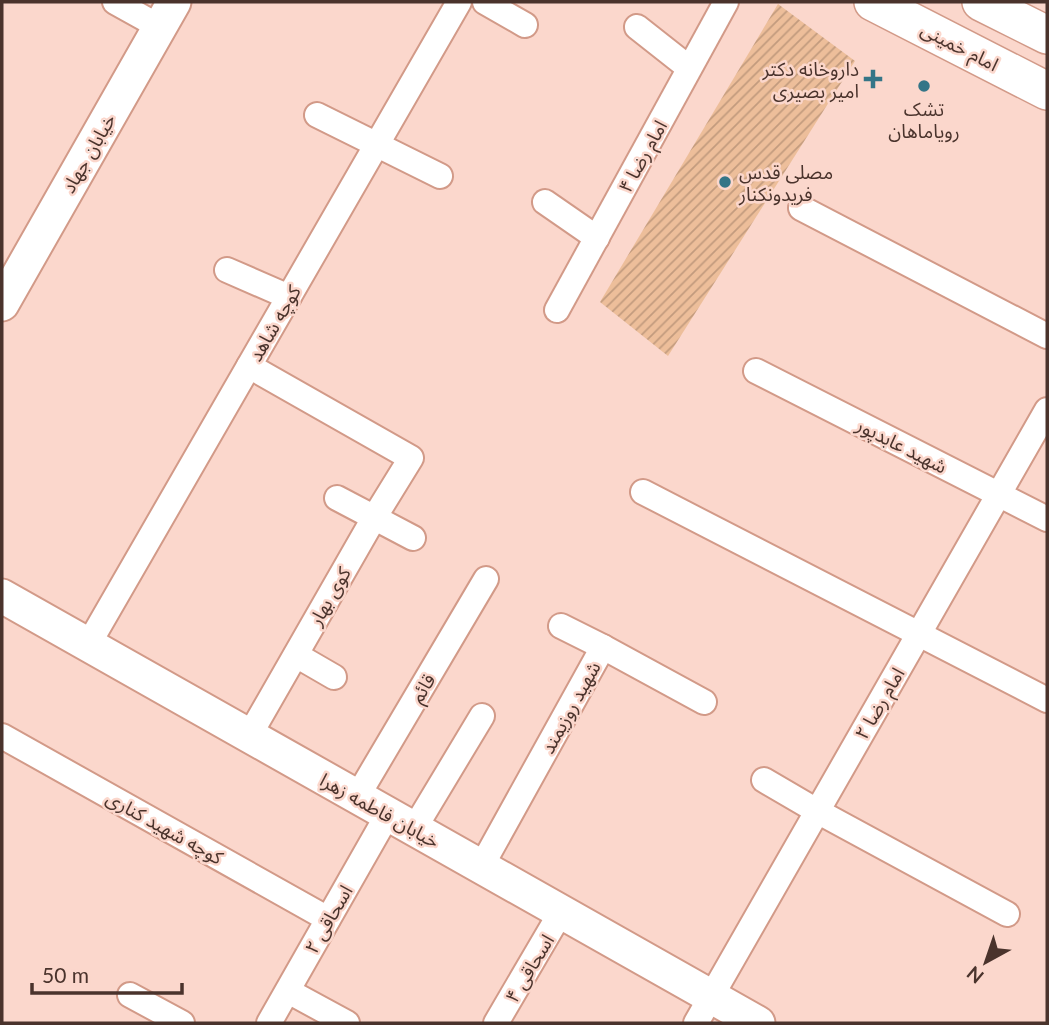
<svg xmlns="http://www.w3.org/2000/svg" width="1049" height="1025" font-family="Lato,'Noto Sans Arabic',sans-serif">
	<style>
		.building { fill: url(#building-hatch) }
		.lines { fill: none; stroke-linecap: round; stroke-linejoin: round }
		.street-casing { stroke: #d29a88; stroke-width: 28 }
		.secondary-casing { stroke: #d29a88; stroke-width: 37 }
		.primary-casing { stroke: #d29a88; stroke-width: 40 }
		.street { stroke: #fff; stroke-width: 24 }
		.secondary { stroke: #fff; stroke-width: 33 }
		.primary { stroke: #fff; stroke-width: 37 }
		.poi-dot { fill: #347587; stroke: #fbd7cc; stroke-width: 2.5 }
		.labels { text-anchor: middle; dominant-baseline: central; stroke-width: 5; stroke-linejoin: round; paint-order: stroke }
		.street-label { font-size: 19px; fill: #4a332c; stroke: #fbd7cc }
		.poi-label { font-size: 19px; fill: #4a332c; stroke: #fbd7cc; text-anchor: end }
	</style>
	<defs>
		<pattern id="building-hatch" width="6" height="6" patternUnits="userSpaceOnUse" patternTransform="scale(1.75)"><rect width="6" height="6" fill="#edbe9a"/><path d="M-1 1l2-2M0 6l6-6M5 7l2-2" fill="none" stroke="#c29b7e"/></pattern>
	</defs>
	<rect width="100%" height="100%" fill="#fbd7cc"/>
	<path class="building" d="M778,4L855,61L668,356L600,302Z"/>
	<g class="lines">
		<defs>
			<g id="street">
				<path d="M115,2L160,27"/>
				<path d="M485,2L525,25"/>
				<path d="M637,27L689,68"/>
				<path d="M317,115L440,176"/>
				<path d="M545,202L597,238"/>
				<path d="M801,208L1047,336"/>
				<path d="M227,270L289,297"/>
				<path d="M557,310L726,2"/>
				<path d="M756,371L1047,519"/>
				<path d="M643,492L1047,700"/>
				<path d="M337,498L413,538"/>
				<path d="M561,626L603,647"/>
				<path d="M88,645L459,2"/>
				<path d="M296,655L334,677"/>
				<path d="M2,736L328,919"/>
				<path d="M249,736L374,518L411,458L249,366"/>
				<path d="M764,780L817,811L1007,914"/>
				<path d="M357,797L486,579"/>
				<path d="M414,829L482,716"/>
				<path d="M481,867L603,647L704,702"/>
				<path d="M288,991L347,1023"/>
				<path d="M130,995L182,1023"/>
				<path d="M269,1023L388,814"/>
				<path d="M496,1023L561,912"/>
				<path d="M696,1023L1047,410"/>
			</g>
			<g id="secondary">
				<path d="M2,304L174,2"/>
				<path d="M2,596L758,1023"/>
			</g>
			<g id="primary">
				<path d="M873,2L1047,91"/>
				<path d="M981,2L1047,35"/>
			</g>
		</defs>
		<use href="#street" class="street-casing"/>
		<use href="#secondary" class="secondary-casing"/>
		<use href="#primary" class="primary-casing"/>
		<use href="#street" class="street"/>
		<use href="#secondary" class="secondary"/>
		<use href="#primary" class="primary"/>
	</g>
	<g class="poi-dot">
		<path d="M869.5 68.5h7v7h7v7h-7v7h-7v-7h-7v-7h7z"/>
		<circle cx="924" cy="86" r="7"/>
		<circle cx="725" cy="182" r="7"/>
	</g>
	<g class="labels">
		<g class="street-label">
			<text transform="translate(960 46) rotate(27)">امام خمینی</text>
			<text transform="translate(88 153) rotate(-60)">خیابان جهاد</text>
			<text transform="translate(642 156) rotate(-61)">امام رضا ۴</text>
			<text transform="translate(274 323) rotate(-60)">کوچه شاهد</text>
			<text transform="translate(902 445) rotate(27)">شهید عابدپور</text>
			<text transform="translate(329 596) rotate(-60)">کوی بهار</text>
			<text transform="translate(422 688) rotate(-59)">قائم</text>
			<text transform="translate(879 703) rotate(-60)">امام رضا ۲</text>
			<text transform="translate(570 707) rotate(-61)">شهید روزیمند</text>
			<text transform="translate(380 810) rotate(29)">خیابان فاطمه زهرا</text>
			<text transform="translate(165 827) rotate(29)">کوچه شهید کناری</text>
			<text transform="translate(328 919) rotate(-60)">اسحاقی ۲</text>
			<text transform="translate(529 968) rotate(-59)">اسحاقی ۴</text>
		</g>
		<g class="poi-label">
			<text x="859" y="68">داروخانه دکتر<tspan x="859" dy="22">امیر بصیری</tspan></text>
			<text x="924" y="108" text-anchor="middle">تشک<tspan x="924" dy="22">رویاماهان</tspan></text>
			<text x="739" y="171" text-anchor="start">مصلی قدس<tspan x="739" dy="22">فریدونکنار</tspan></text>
		</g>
	</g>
	<rect width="1049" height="1025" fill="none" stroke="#4a332c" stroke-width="7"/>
	<g transform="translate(986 962) rotate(220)" stroke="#fbd7cc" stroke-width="5" paint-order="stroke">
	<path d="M0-5L12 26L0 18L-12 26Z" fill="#4a332c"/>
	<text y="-10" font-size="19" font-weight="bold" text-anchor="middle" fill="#4a332c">N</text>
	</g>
	<path d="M32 983v10h150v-10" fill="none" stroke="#4a332c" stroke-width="3.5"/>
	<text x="42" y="983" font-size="21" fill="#4a332c" stroke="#fbd7cc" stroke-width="5" paint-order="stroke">50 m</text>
</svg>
